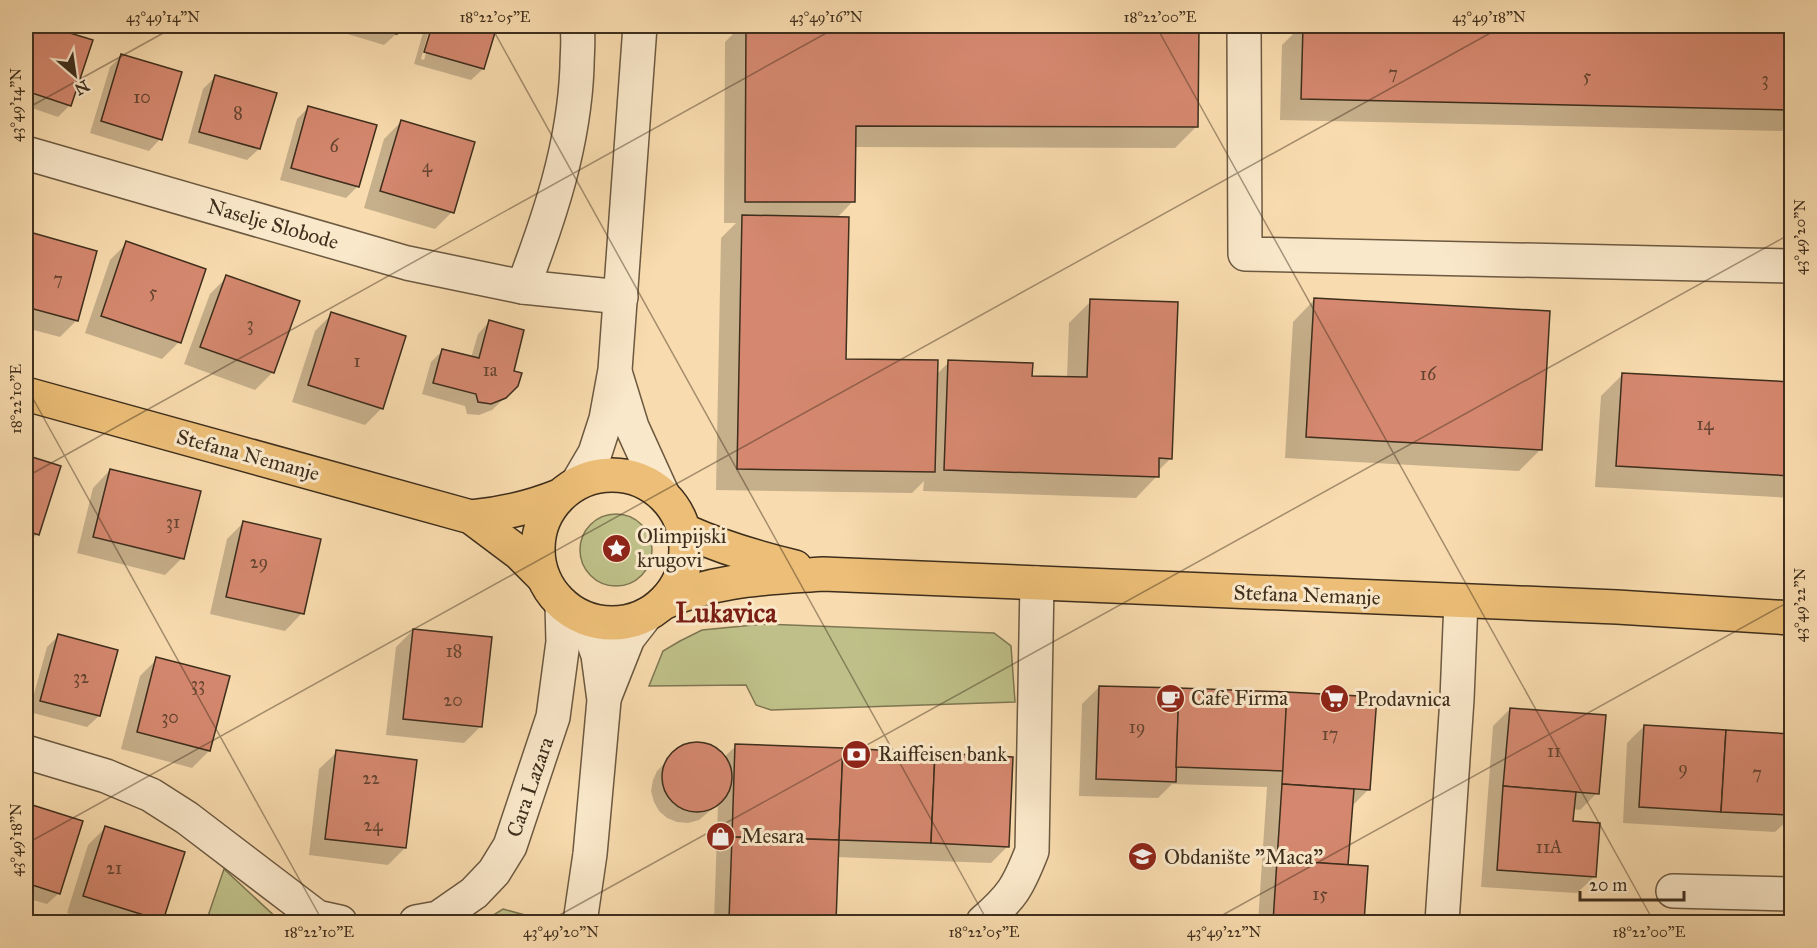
<svg xmlns="http://www.w3.org/2000/svg" width="1817" height="948" font-family="'IM FELL Great Primer',serif">
	<style>
		.green { fill: #bfc089; stroke: #7e7752; stroke-width: 1.5 }
		.shadow { fill: #0003 }
		.building { fill: #d5886f; stroke: #3e2e1c; stroke-width: 1.5 }
		.lines { fill: none; stroke-linecap: round; stroke-linejoin: round }
		.minor-casing { stroke: #6c5940; stroke-width: 36 }
		.major-casing { stroke: #3e2e1c; stroke-width: 36 }
		.minor { stroke: #fae8ca; stroke-width: 33 }
		.major { stroke: #ecbe77; stroke-width: 33 }
		.ticks { fill: none; stroke: #3e2e1c; stroke-width: 1.5; stroke-opacity: 0.45 }
		.labels { text-anchor: middle; dominant-baseline: central; stroke-width: 6; stroke-linejoin: round; paint-order: stroke }
		.number-label { font-size: 18px; fill: #644431 }
		.street-label { font-size: 21px; fill: #3e2e1c; stroke: #fae8ca }
		.poi-label { font-size: 21px; fill: #3e2e1c; stroke: #fae8ca; text-anchor: start }
		.district-label { font-size: 27px; font-weight: bold; fill: #7a1f14; stroke: #fae8ca }
		.neatline { fill: none; stroke: #3e2e1c; stroke-width: 2 }
		.ticks-label { font-size: 15px; text-anchor: middle; fill: #3e2e1c }
	</style>
	<rect width="100%" height="100%" fill="#f8dbae"/>
	<filter id="stains"><feTurbulence type="fractalNoise" baseFrequency=".00333" numOctaves="4"/><feColorMatrix values="0 0 0 0 .2 0 0 0 0 .09 0 0 0 0 .02 0 0 0 .5 -.17"/></filter>
	<radialGradient id="worn" r=".72"><stop offset=".6" stop-color="#630" stop-opacity="0"/><stop offset="1" stop-color="#630" stop-opacity=".3"/></radialGradient>
	<g class="green">
		<circle cx="616" cy="550" r="36"/>
		<path d="M764,624L994,633L1011,646L1015,702L771,710L756,705L746,685L649,686L663,651L680,641L702,630Z"/>
		<path d="M224,869L281,922H206Z"/>
		<path d="M503,909L525,915L536,922H482Z"/>
	</g>
	<g class="shadow">
		<path d="M34,26H42L91,41L70,105L58,117L26,106V34Z"/>
		<path d="M321,26H398L396,34L384,45Z"/>
		<path d="M425,26H430L421,59L424,60L434,26H495L483,69L471,80L414,64Z"/>
		<path d="M741,26H1198L1197,126L1175,148L854,147L853,201L837,218L844,360L936,375L949,362L1031,377L1067,378L1069,323L1091,301L1171,458L1157,472V476L1136,498L923,491L924,481L912,493L716,490L721,238L736,223H724L725,42Z"/>
		<path d="M1301,26H1421L1792,34V125L1785,131L1280,120L1282,45Z"/>
		<path d="M122,55L160,139L149,151L90,133L110,67Z"/>
		<path d="M215,77L259,149L247,160L188,143L203,89Z"/>
		<path d="M309,107L358,186L346,198L280,180L297,119Z"/>
		<path d="M401,122L452,212L435,229L364,208L384,139Z"/>
		<path d="M26,233L96,252L77,320L60,337L26,328Z"/>
		<path d="M127,243L179,342L162,359L85,333L110,260Z"/>
		<path d="M227,277L298,302L272,373L255,390L184,364L210,294Z"/>
		<path d="M1314,300L1541,449L1519,471L1285,458L1293,322Z"/>
		<path d="M332,314L382,408L365,425L292,402L315,331Z"/>
		<path d="M489,322L517,386L492,410L479,415L467,414L465,406L422,394L431,362L443,350L471,358L478,334Z"/>
		<path d="M1622,375L1792,384V498L1595,487L1601,396Z"/>
		<path d="M26,456L59,467L37,534L26,546Z"/>
		<path d="M110,470L182,558L165,575L77,553L93,488Z"/>
		<path d="M244,522L302,613L285,631L210,614L227,539Z"/>
		<path d="M413,630L481,726L464,743L386,735L396,647Z"/>
		<path d="M58,636L99,716L87,727L29,712L47,647Z"/>
		<path d="M157,659L209,751L192,768L121,749L140,676Z"/>
		<path d="M1099,687L1369,789L1351,807L1347,866L1366,867L1362,922H1258L1267,787L1172,784L1158,798L1079,796L1082,704Z"/>
		<path d="M1510,709L1597,793L1580,810L1573,809L1572,823L1595,876L1577,893L1481,887L1493,726Z"/>
		<path d="M1644,726L1792,735V816L1775,832L1623,823L1627,743Z"/>
		<path d="M698,744L718,751L724,757L736,746L1008,846L991,863L836,857L834,922H714L718,804L699,820L688,823L677,822L667,818L659,811L654,802L651,791L653,780L657,771L678,750L687,745Z"/>
		<path d="M337,752L405,848L388,865L309,855L319,769Z"/>
		<path d="M26,805L81,822L59,893L47,904L26,898Z"/>
		<path d="M105,828L162,920L160,922H97L67,913L88,845Z"/>
	</g>
	<g class="building">
		<path d="M34,26H47L93,40L71,106L26,91V52Z"/>
		<path d="M368,26H400L397,34Z"/>
		<path d="M432,26H497L484,69L424,52Z"/>
		<path d="M746,26H1199L1198,127L856,126L855,202H745Z"/>
		<path d="M1303,26H1487L1792,32V110L1301,99Z"/>
		<path d="M121,54L182,72L162,140L101,121Z"/>
		<path d="M215,75L277,93L260,149L199,132Z"/>
		<path d="M308,106L377,125L359,187L291,168Z"/>
		<path d="M401,120L475,142L454,213L380,191Z"/>
		<path d="M742,215L849,217L846,359L938,360L935,472L737,469Z"/>
		<path d="M26,231L97,251L78,321L26,307Z"/>
		<path d="M126,241L206,269L181,343L101,316Z"/>
		<path d="M226,275L300,301L274,373L200,347Z"/>
		<path d="M1314,298L1550,311L1542,450L1306,437Z"/>
		<path d="M1090,299L1178,302L1172,459L1159,458V477L944,470L948,360L1033,363L1032,376L1087,377Z"/>
		<path d="M331,312L406,336L383,409L308,385Z"/>
		<path d="M489,320L524,330L514,371L522,373L518,386L506,398L491,404L478,402L476,394L433,383L442,349L479,358Z"/>
		<path d="M1622,373L1792,382V476L1616,466Z"/>
		<path d="M29,456L61,466L39,535L26,531V466Z"/>
		<path d="M110,469L201,491L184,559L93,537Z"/>
		<path d="M243,521L321,539L304,614L226,597Z"/>
		<path d="M413,629L492,637L482,727L403,719Z"/>
		<path d="M58,634L118,650L100,716L40,701Z"/>
		<path d="M156,657L230,676L210,751L137,732Z"/>
		<path d="M1099,686L1179,688L1176,782L1096,779Z"/>
		<path d="M1179,688L1287,692L1284,771L1176,767Z"/>
		<path d="M1287,692L1377,697L1370,790L1282,784Z"/>
		<path d="M1510,708L1606,715L1599,794L1503,786Z"/>
		<path d="M1644,725L1726,730L1721,812L1639,807Z"/>
		<path d="M1726,730L1792,734V815L1721,812Z"/>
		<circle cx="697" cy="777" r="35"/>
		<path d="M735,744L843,748L839,840L732,837Z"/>
		<path d="M843,748L935,753L931,843L839,840Z"/>
		<path d="M336,750L417,760L406,848L325,839Z"/>
		<path d="M935,753L1013,757L1009,847L931,843Z"/>
		<path d="M1282,784L1354,789L1348,865L1277,860Z"/>
		<path d="M1503,786L1576,792L1573,821L1600,823L1596,877L1497,870Z"/>
		<path d="M26,803L83,821L60,894L26,883Z"/>
		<path d="M105,826L185,852L163,921L83,896Z"/>
		<path d="M732,837L839,840L836,922L729,919Z"/>
		<path d="M1277,860L1368,866L1364,922H1273Z"/>
		<path d="M729,919L783,921L832,922H729Z"/>
	</g>
	<g class="lines">
		<defs>
			<g id="minor">
				<path d="M1244,26L1245,254L1792,266"/>
				<path d="M26,153L407,263L523,287L621,297"/>
				<path d="M523,287C550,216 574,145 577,67C577,54 579,39 577,26"/>
				<path d="M616,375L632,427L662,493"/>
				<path d="M578,482L595,453L606,419L615,370L640,26"/>
				<path d="M579,616L591,635L598,655L604,700L590,854L580,922"/>
				<path d="M605,696L628,638L646,615"/>
				<path d="M26,752L106,776L151,795L187,818L317,917L340,922"/>
				<path d="M1673,891L1792,894"/>
				<path d="M416,922L438,918L474,893L494,872L510,846L553,717L563,642L562,604"/>
				<path d="M983,922C1012,897 1018,887 1032,851L1037,583"/>
				<path d="M1442,922L1457,699L1461,601"/>
			</g>
			<g id="major">
				<path d="M26,394L471,517L519,553L543,577"/>
				<circle cx="612" cy="549" r="74"/>
				<path d="M471,517C503,514 529,508 559,496"/>
				<path d="M685,531C721,547 757,558 795,567"/>
				<path d="M663,603C713,579 769,578 823,574L1617,607L1792,618"/>
			</g>
		</defs>
		<use href="#minor" class="minor-casing"/>
		<use href="#major" class="major-casing"/>
		<use href="#minor" class="minor"/>
		<use href="#major" class="major"/>
	</g>
	<path class="ticks" d="M491,26L988,922M1156,26L1654,922M26,109L176,26M26,386L323,922M26,477L839,26M26,844L1503,26M547,922L1792,233M1210,922L1792,600"/>
	<defs>
		<symbol id="sight-disc" viewBox="-11 -11 22 22"><circle r="9.5" fill="#8f2418" stroke="#fae8ca"/><path d="M0-6L1.8-2.2L6-1.7L2.9 1.2L3.7 5.4L0 3.3L-3.7 5.4L-2.9 1.2L-6-1.7L-1.8-2.2Z" fill="#fff"/></symbol>
		<symbol id="cafe-disc" viewBox="-11 -11 22 22"><circle r="9.5" fill="#8f2418" stroke="#fae8ca"/><path d="M-5.5-4.5H6V0H3Q3 3.5 0 3.5H-2.5Q-5.5 3.5-5.5 0ZM3-3.2v2h1.7v-2ZM-6 4.5H4V6H-6Z" fill="#fff"/></symbol>
		<symbol id="supermarket-disc" viewBox="-11 -11 22 22"><circle r="9.5" fill="#8f2418" stroke="#fae8ca"/><path d="M-6-5.5h2.5l.6 2H6L4.5 2H-2.5L-4.4-4H-6ZM-1.5 3.2a1.3 1.3 0 1 0 .1 0ZM3 3.2a1.3 1.3 0 1 0 .1 0Z" fill="#fff"/></symbol>
		<symbol id="bank-disc" viewBox="-11 -11 22 22"><circle r="9.5" fill="#8f2418" stroke="#fae8ca"/><path d="M-6-4H6V4H-6ZM0-2.3a2.3 2.3 0 1 0 0 4.6a2.3 2.3 0 1 0 0-4.6Z" fill="#fff"/></symbol>
		<symbol id="shop-disc" viewBox="-11 -11 22 22"><circle r="9.5" fill="#8f2418" stroke="#fae8ca"/><path d="M-5-2.5h2.3a2.7 3.5 0 0 1 5.4 0H5L5.5 6h-11ZM-1.5-2.5h3a1.5 2.3 0 0 0-3 0Z" fill="#fff"/></symbol>
		<symbol id="school-disc" viewBox="-11 -11 22 22"><circle r="9.5" fill="#8f2418" stroke="#fae8ca"/><path d="M0-5L7-2L0 1L-7-2ZM-4 1L0 2.5L4 1V4Q0 6-4 4Z" fill="#fff"/></symbol>
	</defs>
	<g fill-rule="evenodd">
		<use href="#sight-disc" x="600" y="532" width="33" height="33"/>
		<use href="#cafe-disc" x="1154" y="682" width="33" height="33"/>
		<use href="#supermarket-disc" x="1318" y="682" width="33" height="33"/>
		<use href="#bank-disc" x="840" y="738" width="33" height="33"/>
		<use href="#shop-disc" x="704" y="820" width="33" height="33"/>
		<use href="#school-disc" x="1126" y="840" width="33" height="33"/>
	</g>
	<g class="labels">
		<g class="number-label">
			<text x="1393" y="73">7</text>
			<text x="1587" y="76">5</text>
			<text x="1765" y="79">3</text>
			<text x="142" y="97">10</text>
			<text x="238" y="113">8</text>
			<text x="334" y="146">6</text>
			<text x="427" y="166">4</text>
			<text x="58" y="279">7</text>
			<text x="153" y="292">5</text>
			<text x="250" y="324">3</text>
			<text x="357" y="361">1</text>
			<text x="490" y="370">1a</text>
			<text x="1428" y="374">16</text>
			<text x="1705" y="424">14</text>
			<text x="173" y="522">31</text>
			<text x="259" y="562">29</text>
			<text x="454" y="651">18</text>
			<text x="81" y="677">32</text>
			<text x="198" y="684">33</text>
			<text x="453" y="700">20</text>
			<text x="170" y="717">30</text>
			<text x="1137" y="727">19</text>
			<text x="1330" y="734">17</text>
			<text x="1554" y="751">11</text>
			<text x="1683" y="768">9</text>
			<text x="1757" y="773">7</text>
			<text x="371" y="778">22</text>
			<text x="373" y="825">24</text>
			<text x="1549" y="847">11A</text>
			<text x="114" y="868">21</text>
			<text x="1320" y="894">15</text>
		</g>
		<g class="street-label">
			<text transform="translate(273 224) rotate(16)">Naselje Slobode</text>
			<text transform="translate(248 455) rotate(15)">Stefana Nemanje</text>
			<text transform="translate(1307 595) rotate(2)">Stefana Nemanje</text>
			<text transform="translate(530 787) rotate(-71)">Cara Lazara</text>
		</g>
		<g class="poi-label">
			<text x="637" y="536">Olimpijski<tspan x="637" dy="24">krugovi</tspan></text>
			<text x="1191" y="698">Cafe Firma</text>
			<text x="1356" y="699">Prodavnica</text>
			<text x="878" y="754">Raiffeisen bank</text>
			<text x="741" y="836">Mesara</text>
			<text x="1164" y="857">Obdanište "Maca"</text>
		</g>
		<g class="district-label">
			<text x="726" y="612">Lukavica</text>
		</g>
	</g>
	<rect width="1817" height="948" fill="none" stroke="#f8dbae" stroke-width="66"/>
	<g transform="translate(75 75) rotate(151)" stroke="#fae8ca" stroke-width="4.5" paint-order="stroke">
	<path d="M0-4.5L10 22L0 15L-10 22Z" fill="#3e2e1c"/>
	<text y="-9" font-size="16" font-weight="bold" text-anchor="middle" fill="#3e2e1c">N</text>
	</g>
	<path d="M1580 891v9h104v-9" fill="none" stroke="#3e2e1c" stroke-width="3"/>
	<text x="1589" y="891" font-size="18" fill="#3e2e1c" stroke="#fae8ca" stroke-width="4.5" paint-order="stroke">20 m</text>
	<rect x="33" y="33" width="1751" height="882" class="neatline"/>
	<g class="ticks-label">
		<text x="163" y="22">43°49'14"N</text>
		<text x="495" y="22">18°22'05"E</text>
		<text x="826" y="22">43°49'16"N</text>
		<text x="1160" y="22">18°22'00"E</text>
		<text x="1489" y="22">43°49'18"N</text>
		<text transform="translate(16 105) rotate(-90)" y="5">43°49'14"N</text>
		<text transform="translate(1800 237) rotate(-90)" y="5">43°49'20"N</text>
		<text transform="translate(16 399) rotate(-90)" y="5">18°22'10"E</text>
		<text transform="translate(1800 605) rotate(-90)" y="5">43°49'22"N</text>
		<text transform="translate(16 840) rotate(-90)" y="5">43°49'18"N</text>
		<text x="319" y="937">18°22'10"E</text>
		<text x="561" y="937">43°49'20"N</text>
		<text x="984" y="937">18°22'05"E</text>
		<text x="1224" y="937">43°49'22"N</text>
		<text x="1649" y="937">18°22'00"E</text>
	</g>
	<rect width="100%" height="100%" filter="url(#stains)"/>
	<rect width="100%" height="100%" fill="url(#worn)"/>
</svg>
